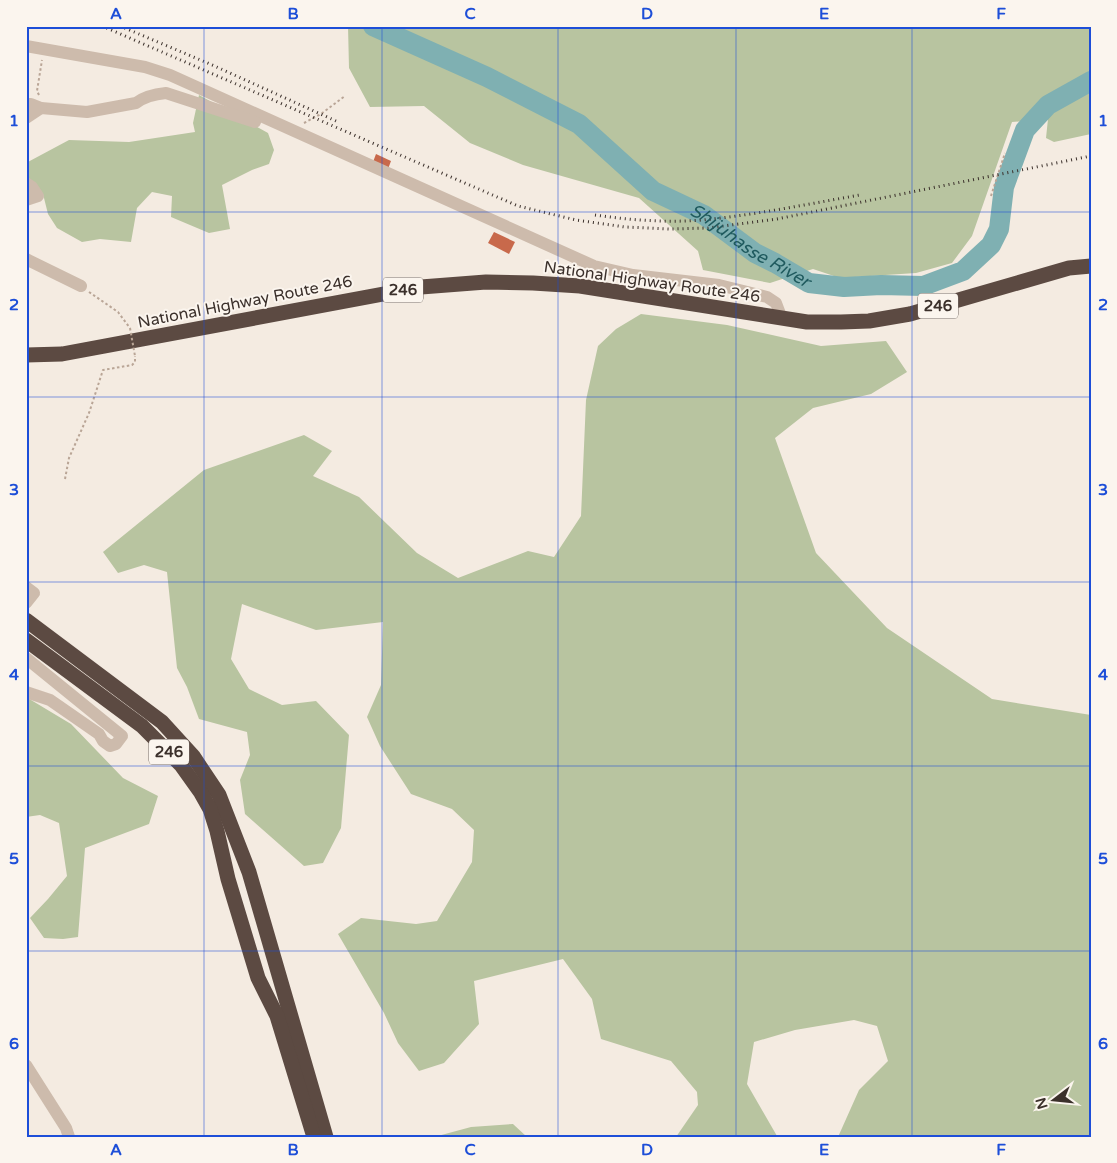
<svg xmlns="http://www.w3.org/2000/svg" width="1117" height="1163" font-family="'Varela Round',sans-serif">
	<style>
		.green { fill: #b8c4a0 }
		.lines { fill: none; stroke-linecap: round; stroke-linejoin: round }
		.river { stroke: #7fb0b2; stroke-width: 20 }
		.building { fill: #c8694b }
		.path { stroke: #b9a596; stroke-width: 2; stroke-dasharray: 2.5 2.5; stroke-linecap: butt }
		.minor { stroke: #cdbbac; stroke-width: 12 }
		.highway { stroke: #5c4a42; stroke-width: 15 }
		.rail { stroke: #3b302b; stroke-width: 3; stroke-dasharray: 1 4; stroke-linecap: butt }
		.path-bridge { stroke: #b9a596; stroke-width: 2; stroke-dasharray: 2.5 2.5; stroke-linecap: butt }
		.grid { fill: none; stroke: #1d4ed8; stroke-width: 1; stroke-opacity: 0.55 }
		.labels { text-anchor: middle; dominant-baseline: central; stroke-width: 4; stroke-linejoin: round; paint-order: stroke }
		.shield { fill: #fbf5ee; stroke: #756b66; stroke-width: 1 }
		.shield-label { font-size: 15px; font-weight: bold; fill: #3b302b }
		.street-label { font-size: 16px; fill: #3b302b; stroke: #fbf5ee }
		.water-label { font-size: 18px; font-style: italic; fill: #1f5a5e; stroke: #fbf5ee }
		.neatline { fill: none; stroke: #1d4ed8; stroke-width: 2 }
		.grid-label { font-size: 16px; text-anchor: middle; font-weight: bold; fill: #1d4ed8 }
	</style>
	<rect width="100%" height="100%" fill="#f4ebe1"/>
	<g class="green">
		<path d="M348,26H1091V134L1054,142L1046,138L1048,119L1012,122L972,236L952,263L916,273L840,278L813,269L770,283L703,270L698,251L639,198L523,165L470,143L424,106L370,107L349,68Z"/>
		<path d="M199,95L268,133L274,150L269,164L252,170L222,185L230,229L209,233L171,217L172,196L152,192L137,208L131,242L100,239L82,242L57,228L48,214L43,194L26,188V163L69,140L129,142L195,132L193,123Z"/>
		<path d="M641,314L727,325L821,346L886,341L907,372L871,394L813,408L775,438L816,553L887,628L992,699L1091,715V1137H838L859,1090L888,1061L877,1026L854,1020L795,1030L754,1042L747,1084L777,1136L785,1137H676L698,1105L697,1092L671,1061L601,1039L592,999L563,959L474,981L479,1024L444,1063L419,1071L398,1043L384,1013L338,934L361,918L416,924L437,921L472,862L474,830L452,809L411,794L380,746L367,717L381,685L383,622L316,630L242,604L231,659L249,689L282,705L316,701L349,735L341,828L323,863L304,866L245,814L240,780L250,755L247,732L199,719L187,687L177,668L167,572L144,565L118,573L103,552L204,470L304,435L332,451L313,476L359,497L417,553L458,578L528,551L554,557L581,516L586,400L598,346L616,329Z"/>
		<path d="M26,697L71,724L123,778L158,796L149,824L85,848L78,937L63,939L44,938L30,918L48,899L67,876L59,823L40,815L26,817Z"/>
		<path d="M513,1124L527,1137H434L471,1127Z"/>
	</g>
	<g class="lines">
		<path class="river" id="s1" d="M373,26L487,77L579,124L653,191L704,215L755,253L775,263L809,283L844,287L881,285L923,286L963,271L991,245L999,229L1004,187L1025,130L1048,105L1091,81"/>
	</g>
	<g class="building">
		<path d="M376,154L391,161L388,169L373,162Z"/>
		<path d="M494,232L515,242L509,254L488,243Z"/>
	</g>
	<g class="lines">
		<g class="path">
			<path d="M39,95L37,91L42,60"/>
			<path d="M304,123L321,114L345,96"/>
			<path d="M991,196L1005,153"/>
			<path d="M89,292L118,312L130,328"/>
			<path d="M65,479L69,458L89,413L103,370L132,365L135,362V356"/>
		</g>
		<g class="minor">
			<path d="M26,46L145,67L170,75L594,266L633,275L719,285L767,297L776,303L782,319"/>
			<path d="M26,104H31L41,108L87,112L136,103C145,96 156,94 166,93L255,122"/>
			<path d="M26,118L41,108"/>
			<path d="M26,183L32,187L38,196L26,200"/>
			<path d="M26,259L81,286"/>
			<path d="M26,587L34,593L26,603"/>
			<path d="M26,658L122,736L116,744L110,746L103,741L99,734L50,700L26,692"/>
			<path d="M26,1065L66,1128L69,1137"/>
		</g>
		<g class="highway">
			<path d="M26,355L62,354L421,287L486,282L533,283L580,286L807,322H841L869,321L910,314L1069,268L1091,266"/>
			<path d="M26,620L162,722L193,756L219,795L249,872L326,1137"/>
			<path d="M26,640L142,726L181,765L201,793L210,809L217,831L228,879L258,978L277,1016L314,1137"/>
		</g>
		<g class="rail">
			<path d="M102,26L518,206L576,220L625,227L669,229L708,228L777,219L1091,156"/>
			<path d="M120,26L210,64L336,121"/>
			<path d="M595,215C630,220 666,223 702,220C755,215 808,204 860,195"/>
		</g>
		<path class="path-bridge" d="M130,328L135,356"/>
	</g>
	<path class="grid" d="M204,26V1137M382,26V1137M558,26V1137M736,26V1137M912,26V1137M26,212H1091M26,397H1091M26,582H1091M26,766H1091M26,951H1091"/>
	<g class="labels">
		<g class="shield">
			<rect x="383" y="277.5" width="40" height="25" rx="4"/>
			<rect x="918" y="293.5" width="40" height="25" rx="4"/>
			<rect x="149" y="739.5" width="40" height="25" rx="4"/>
		</g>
		<g class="shield-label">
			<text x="403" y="290">246</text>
			<text x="938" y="306">246</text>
			<text x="169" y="752">246</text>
		</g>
		<g class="street-label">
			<text transform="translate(652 282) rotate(8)">National Highway Route 246</text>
			<text transform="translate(245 302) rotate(-11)">National Highway Route 246</text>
		</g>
		<g class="water-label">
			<text stroke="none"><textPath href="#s1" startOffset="440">Shijuhasse River</textPath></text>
		</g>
	</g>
	<rect width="1117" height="1163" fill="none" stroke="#fbf5ee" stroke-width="55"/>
	<g transform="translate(1054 1100) rotate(254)" stroke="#fbf5ee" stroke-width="4" paint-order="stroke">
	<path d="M0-4L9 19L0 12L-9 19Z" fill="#3b302b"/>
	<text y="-8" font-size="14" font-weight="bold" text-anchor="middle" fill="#3b302b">N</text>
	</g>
	<rect x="28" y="28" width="1062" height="1108" class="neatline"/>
	<g class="grid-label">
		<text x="116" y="19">A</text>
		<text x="293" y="19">B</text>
		<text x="470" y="19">C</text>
		<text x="647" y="19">D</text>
		<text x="824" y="19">E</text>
		<text x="1001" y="19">F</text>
		<text x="14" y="126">1</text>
		<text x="1103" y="126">1</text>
		<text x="14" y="310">2</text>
		<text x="1103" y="310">2</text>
		<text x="14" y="495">3</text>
		<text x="1103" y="495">3</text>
		<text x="14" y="680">4</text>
		<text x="1103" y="680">4</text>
		<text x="14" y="864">5</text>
		<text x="1103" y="864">5</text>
		<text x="14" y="1049">6</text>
		<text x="1103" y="1049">6</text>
		<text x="116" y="1155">A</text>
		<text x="293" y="1155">B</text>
		<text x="470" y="1155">C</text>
		<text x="647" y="1155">D</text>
		<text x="824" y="1155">E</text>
		<text x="1001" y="1155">F</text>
	</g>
</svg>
